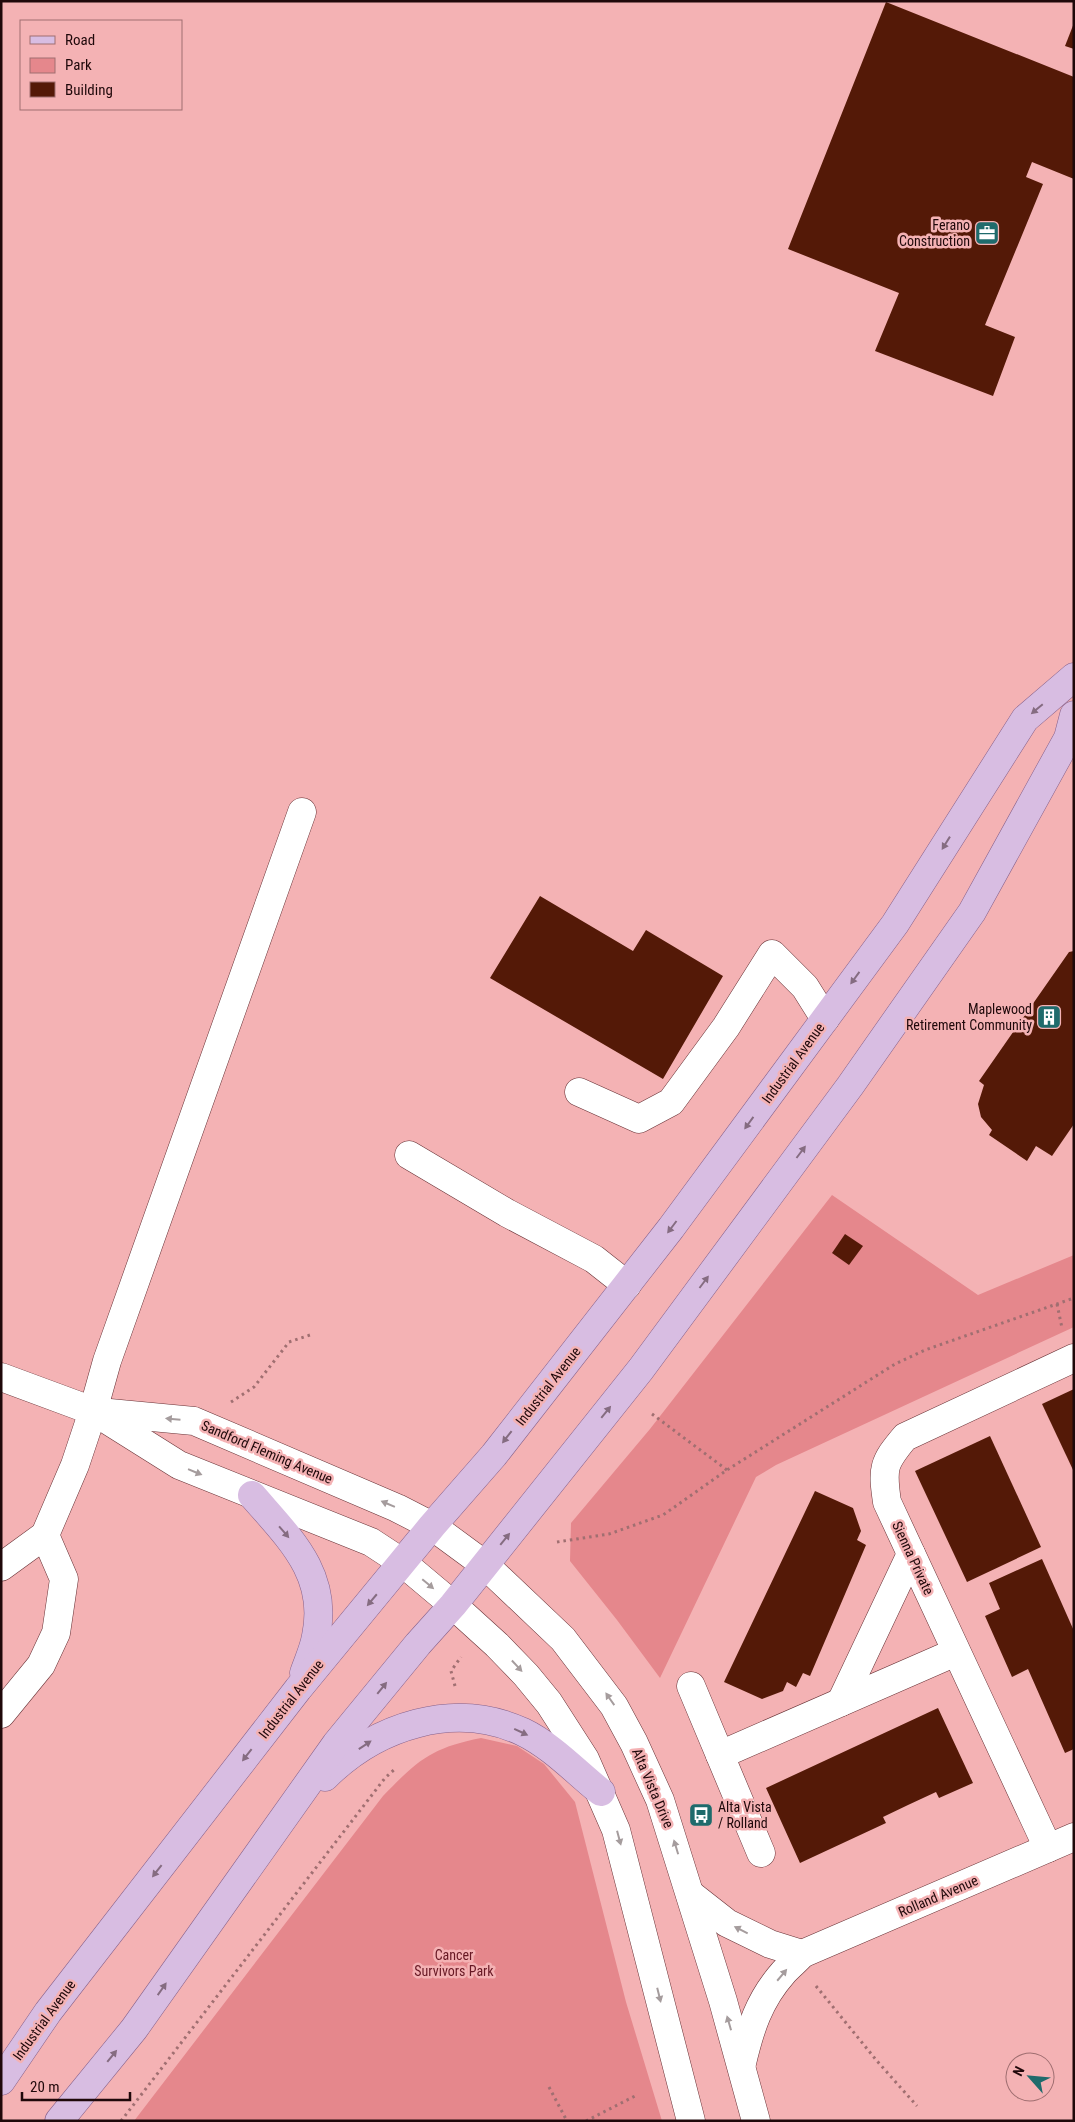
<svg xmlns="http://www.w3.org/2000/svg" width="1075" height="2122" font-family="'Roboto Condensed',sans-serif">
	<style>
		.green { fill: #e5878c }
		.building { fill: #541907 }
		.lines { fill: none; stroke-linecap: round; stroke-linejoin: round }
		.minor-casing { stroke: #673135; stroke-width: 29 }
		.major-casing { stroke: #86618a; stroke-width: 29 }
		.path { stroke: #a06f71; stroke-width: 3; stroke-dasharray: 2.5 4; stroke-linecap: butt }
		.minor { stroke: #fff; stroke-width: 28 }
		.major { stroke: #d8bde2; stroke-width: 28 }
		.oneway { fill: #856c81 }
		.oneway2 { fill: #a59c9d }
		.labels { text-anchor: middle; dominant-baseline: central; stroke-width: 5; stroke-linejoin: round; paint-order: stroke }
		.poi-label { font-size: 14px; fill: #1f080a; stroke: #f4b2b4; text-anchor: end }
		.street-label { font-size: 14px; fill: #1f080a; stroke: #f4b2b4 }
		.park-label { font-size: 14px; fill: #671824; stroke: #f4b2b4 }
	</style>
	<rect width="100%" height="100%" fill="#f4b2b4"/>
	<g class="green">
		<path d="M832,1195L978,1295L1074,1255V1327L776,1465L756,1477L660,1678L617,1620L570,1561L571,1523L650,1429Z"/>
		<path d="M481,1738L517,1746L544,1764L575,1802L626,2002L662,2121H134L383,1796C418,1760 431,1748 481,1738Z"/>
	</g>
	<g class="building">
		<path d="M886,2L1074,77V179L1032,162L1026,177L1043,184L985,325L1015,337L993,396L875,351L899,293L788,249Z"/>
		<path d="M1074,23V49L1065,46Z"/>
		<path d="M540,896L633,951L646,930L723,976L663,1079L490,978Z"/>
		<path d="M1074,951V1124L1052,1156L1036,1146L1027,1161L989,1135L992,1130L981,1117L978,1104L984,1085L979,1081L1069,952Z"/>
		<path d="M845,1234L863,1246L849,1265L832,1253Z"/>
		<path d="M1074,1389V1472L1042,1404Z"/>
		<path d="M990,1436L1041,1547L967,1582L915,1471Z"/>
		<path d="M815,1491L853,1508L861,1531L857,1540L866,1545L810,1676L803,1673L796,1687L787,1682L783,1691L762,1699L724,1682Z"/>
		<path d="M1042,1559L1074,1631V1749L1065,1753L1028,1669L1012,1677L985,1616L1000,1609L989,1583Z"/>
		<path d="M938,1708L973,1783L939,1798L936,1792L908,1805L883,1817L886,1823L800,1863L766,1788Z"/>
	</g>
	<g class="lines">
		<defs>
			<g id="minor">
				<path d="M579,1092L639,1119L671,1102L726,1027L772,954L805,987L825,1019"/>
				<path d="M409,1155L507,1213L594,1259L627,1285"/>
				<path d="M1,1377L93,1411L179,1465L371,1542L403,1563L453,1605L497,1645L526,1675L549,1703L585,1759L616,1830L691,2121"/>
				<path d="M99,1412L194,1421L397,1508L432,1526L485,1565L563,1639L614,1706L634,1743L660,1800L723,2001L756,2121"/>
				<path d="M1,1567L45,1535L75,1465L93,1411L107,1361L302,812"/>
				<path d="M691,1686L761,1853"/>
				<path d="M841,1702L911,1554"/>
				<path d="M1,1714L41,1665L56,1633L64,1579L45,1535"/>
				<path d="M720,1755L956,1652"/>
				<path d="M1048,1848L887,1502C882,1468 883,1463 905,1437L1074,1358"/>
				<path d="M690,1894L727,1923L770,1944L802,1954"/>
				<path d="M742,2063C750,2029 759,2000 783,1973C789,1966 796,1961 802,1954L1074,1837"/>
			</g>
			<g id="major">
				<path d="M252,1495C289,1538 329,1574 316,1636C314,1649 308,1661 304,1673"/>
				<path d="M325,1777C376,1726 454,1700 523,1732C552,1746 576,1772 601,1792"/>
				<path d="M1,2081L48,2012L298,1689L432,1526L494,1455L671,1228L895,924L1025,719L1074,677"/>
				<path d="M59,2121L134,2029L336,1744L418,1644L453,1605L641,1369L850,1086L972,912L1068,738L1074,715"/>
			</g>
		</defs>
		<use href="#minor" class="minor-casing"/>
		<use href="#major" class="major-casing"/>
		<g class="path">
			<path d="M1057,1304L1062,1328"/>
			<path d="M231,1402L254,1387L289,1342L310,1335"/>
			<path d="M652,1414L727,1470"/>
			<path d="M557,1542L609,1534L663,1515L727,1470L895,1364L925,1350L1074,1298"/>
			<path d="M455,1686L451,1671L461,1657"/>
			<path d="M816,1986L877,2061L917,2106"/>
			<path d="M549,2087L567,2121"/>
			<path d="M121,2121L385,1778L396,1768"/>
			<path d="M586,2121L637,2095"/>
		</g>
		<use href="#minor" class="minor"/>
		<use href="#major" class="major"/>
	</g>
	<defs><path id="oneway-solid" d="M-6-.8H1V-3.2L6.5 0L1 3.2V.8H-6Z" transform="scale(1.25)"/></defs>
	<g class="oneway">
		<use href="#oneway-solid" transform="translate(1037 709) rotate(140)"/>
		<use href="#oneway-solid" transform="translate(946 843) rotate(122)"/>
		<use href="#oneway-solid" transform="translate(855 978) rotate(126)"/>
		<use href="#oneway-solid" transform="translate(749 1123) rotate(126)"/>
		<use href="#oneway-solid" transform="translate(801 1152) rotate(-53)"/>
		<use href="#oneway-solid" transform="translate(672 1227) rotate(127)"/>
		<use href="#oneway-solid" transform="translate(704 1282) rotate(-53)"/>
		<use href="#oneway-solid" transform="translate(606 1412) rotate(-51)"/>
		<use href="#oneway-solid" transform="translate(507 1437) rotate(128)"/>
		<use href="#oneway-solid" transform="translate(284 1532) rotate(49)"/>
		<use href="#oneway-solid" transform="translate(505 1539) rotate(-51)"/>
		<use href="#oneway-solid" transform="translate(372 1600) rotate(130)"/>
		<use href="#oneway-solid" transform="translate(382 1688) rotate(-51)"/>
		<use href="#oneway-solid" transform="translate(521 1732) rotate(25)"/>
		<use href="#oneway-solid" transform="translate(365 1745) rotate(-34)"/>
		<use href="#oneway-solid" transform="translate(247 1755) rotate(128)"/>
		<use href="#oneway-solid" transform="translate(157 1871) rotate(128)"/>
		<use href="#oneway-solid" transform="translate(162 1989) rotate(-55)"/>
		<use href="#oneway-solid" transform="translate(112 2056) rotate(-51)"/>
	</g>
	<g class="oneway2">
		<use href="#oneway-solid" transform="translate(173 1419) rotate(-175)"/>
		<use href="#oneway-solid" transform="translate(195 1472) rotate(22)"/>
		<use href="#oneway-solid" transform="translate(388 1504) rotate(-157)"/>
		<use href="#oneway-solid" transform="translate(428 1584) rotate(40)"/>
		<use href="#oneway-solid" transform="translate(517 1666) rotate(47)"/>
		<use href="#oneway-solid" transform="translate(610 1699) rotate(-125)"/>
		<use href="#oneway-solid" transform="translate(619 1838) rotate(75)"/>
		<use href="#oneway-solid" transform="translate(676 1847) rotate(-107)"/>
		<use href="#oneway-solid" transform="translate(741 1930) rotate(-153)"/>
		<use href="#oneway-solid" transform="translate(782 1975) rotate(-50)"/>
		<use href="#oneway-solid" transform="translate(659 1995) rotate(76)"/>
		<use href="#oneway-solid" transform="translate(729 2023) rotate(-106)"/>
	</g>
	<defs>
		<symbol id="office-square" viewBox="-11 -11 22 22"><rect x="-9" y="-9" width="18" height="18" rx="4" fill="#1f6b6c" stroke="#f4b2b4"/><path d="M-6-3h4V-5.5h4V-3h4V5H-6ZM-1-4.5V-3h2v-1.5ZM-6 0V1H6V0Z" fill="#fff"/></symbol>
		<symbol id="building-square" viewBox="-11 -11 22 22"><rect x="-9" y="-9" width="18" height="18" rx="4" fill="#1f6b6c" stroke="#f4b2b4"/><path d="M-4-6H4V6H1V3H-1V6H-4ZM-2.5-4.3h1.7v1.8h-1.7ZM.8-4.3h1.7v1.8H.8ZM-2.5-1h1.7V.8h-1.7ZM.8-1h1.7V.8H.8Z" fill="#fff"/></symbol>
		<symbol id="bus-square" viewBox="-11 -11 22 22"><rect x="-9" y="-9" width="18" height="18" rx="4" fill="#1f6b6c" stroke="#f4b2b4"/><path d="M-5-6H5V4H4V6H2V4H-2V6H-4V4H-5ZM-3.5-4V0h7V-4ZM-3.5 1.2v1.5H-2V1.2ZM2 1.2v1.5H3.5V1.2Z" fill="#fff"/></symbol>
	</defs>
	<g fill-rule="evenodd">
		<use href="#office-square" x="973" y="219" width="28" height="28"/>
		<use href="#building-square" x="1035" y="1003" width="28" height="28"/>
		<use href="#bus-square" x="687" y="1801" width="28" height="28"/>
	</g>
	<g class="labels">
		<g class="poi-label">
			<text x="970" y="225">Ferano<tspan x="970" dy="16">Construction</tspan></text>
			<text x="1032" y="1009">Maplewood<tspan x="1032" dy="16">Retirement Community</tspan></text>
			<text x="718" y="1807" text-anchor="start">Alta Vista<tspan x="718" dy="16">/ Rolland</tspan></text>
		</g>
		<g class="street-label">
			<text transform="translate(793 1063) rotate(-54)">Industrial Avenue</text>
			<text transform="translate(548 1386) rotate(-52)">Industrial Avenue</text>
			<text transform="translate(267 1452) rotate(23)">Sandford Fleming Avenue</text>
			<text transform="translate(913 1558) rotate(65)">Sienna Private</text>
			<text transform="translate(291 1699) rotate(-52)">Industrial Avenue</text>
			<text transform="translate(653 1788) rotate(67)">Alta Vista Drive</text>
			<text transform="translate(938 1896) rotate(-23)">Rolland Avenue</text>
			<text transform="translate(44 2020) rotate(-54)">Industrial Avenue</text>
		</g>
		<g class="park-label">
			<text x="454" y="1955">Cancer<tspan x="454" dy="16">Survivors Park</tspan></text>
		</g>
	</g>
	<rect width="1075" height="2122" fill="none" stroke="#1f080a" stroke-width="5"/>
	<rect x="20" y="20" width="162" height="90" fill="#f4b2b4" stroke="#9f6e70"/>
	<rect x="30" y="36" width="25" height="8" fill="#d8bde2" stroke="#9f6e70"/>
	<text x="65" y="45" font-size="15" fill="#1f080a">Road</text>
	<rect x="30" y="58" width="25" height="15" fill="#e5878c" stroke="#9f6e70"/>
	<text x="65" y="70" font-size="15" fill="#1f080a">Park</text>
	<rect x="30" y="82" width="25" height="15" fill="#541907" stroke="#9f6e70"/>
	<text x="65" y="95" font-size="15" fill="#1f080a">Building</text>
	<g transform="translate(1030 2077) rotate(297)"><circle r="24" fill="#f4b2b4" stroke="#9f6e70"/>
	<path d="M0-4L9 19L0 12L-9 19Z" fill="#1f6b6c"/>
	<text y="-8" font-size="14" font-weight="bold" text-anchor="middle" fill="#1f080a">N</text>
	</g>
	<path d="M22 2092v8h108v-8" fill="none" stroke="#1f080a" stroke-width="2.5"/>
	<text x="30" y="2092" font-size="15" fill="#1f080a" stroke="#f4b2b4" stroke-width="4" paint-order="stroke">20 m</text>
</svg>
